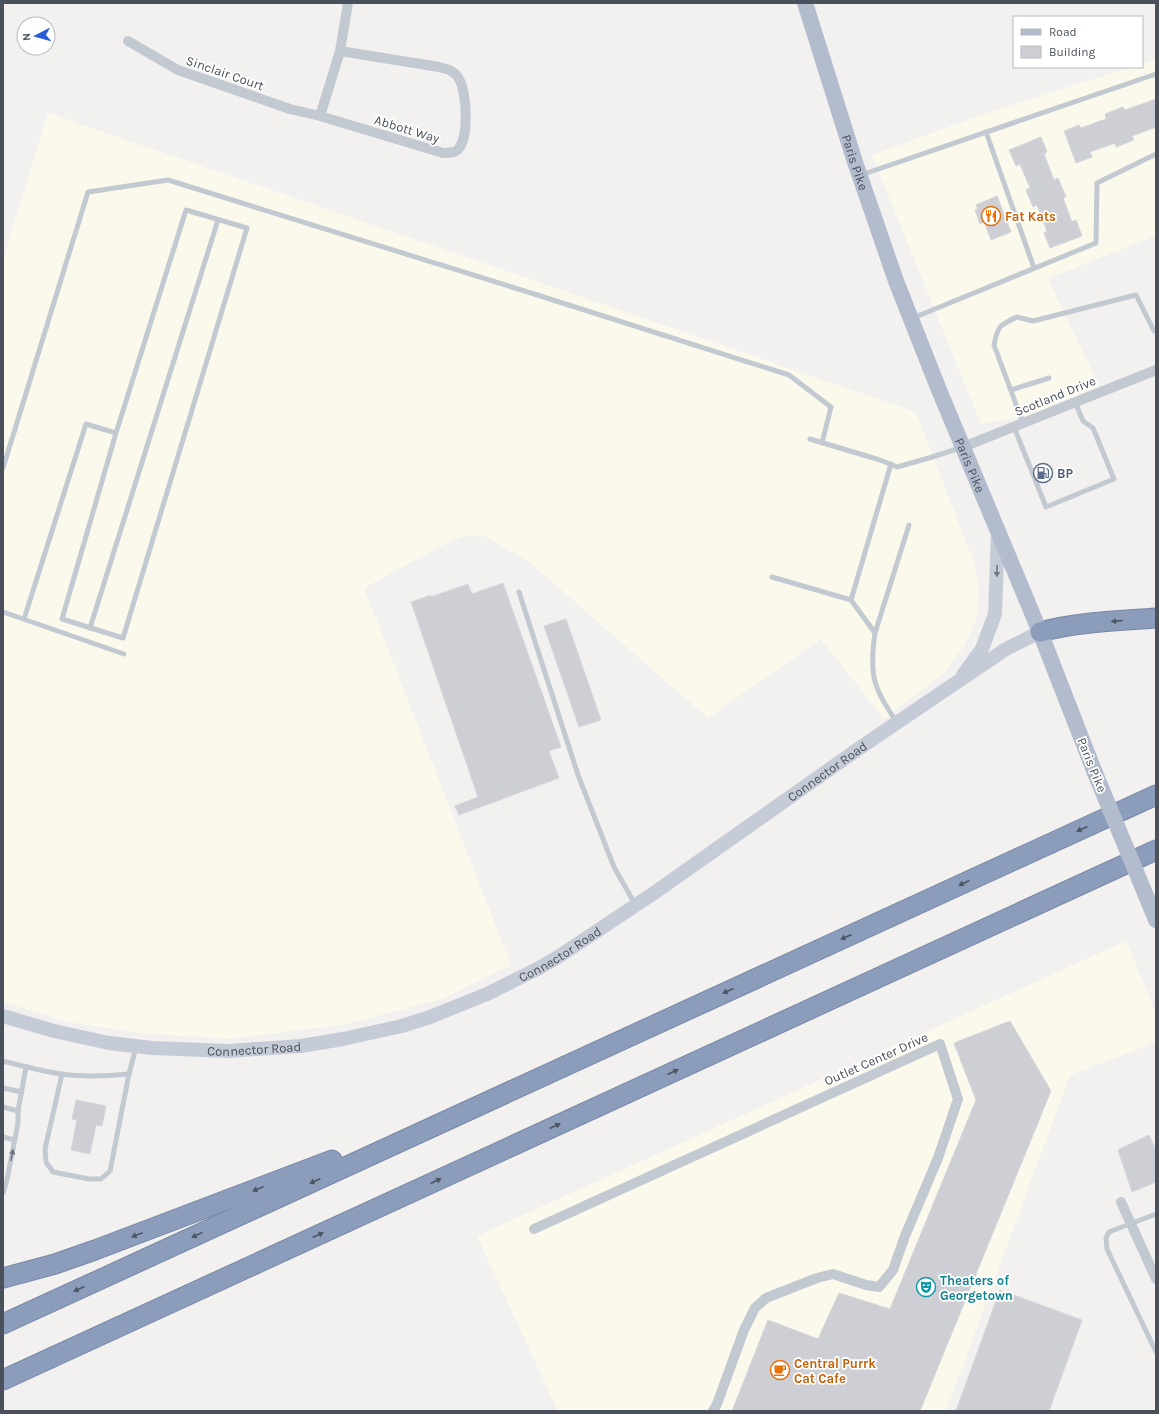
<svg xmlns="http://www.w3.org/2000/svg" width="1159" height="1414" font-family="Karla,sans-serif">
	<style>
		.commercial { fill: #fbf9ec }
		.building { fill: #cecfd4; stroke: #d5d6db }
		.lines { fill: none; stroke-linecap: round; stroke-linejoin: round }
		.highway-casing { stroke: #7788a7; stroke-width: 21 }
		.lane { stroke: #c2c9d1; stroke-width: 5 }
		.street { stroke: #c2c9d1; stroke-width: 10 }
		.secondary { stroke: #c5cbd7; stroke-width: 14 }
		.primary { stroke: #b2bccd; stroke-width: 16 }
		.highway { stroke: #8c9dbb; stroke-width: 19 }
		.primary-bridge { stroke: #b2bccd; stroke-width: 16 }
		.oneway { fill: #6f7681 }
		.oneway2 { fill: #4d5561 }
		.oneway3 { fill: #6e757f }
		.labels { text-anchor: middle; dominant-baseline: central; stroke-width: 3.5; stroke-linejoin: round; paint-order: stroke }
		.street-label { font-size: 13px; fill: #4a515c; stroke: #fff }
		.food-label { font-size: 13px; font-weight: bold; fill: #c56008; stroke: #fff; text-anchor: start }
		.service-label { font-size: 13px; font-weight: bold; fill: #4e5e75; stroke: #fff; text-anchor: start }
		.culture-label { font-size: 13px; font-weight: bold; fill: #0d838f; stroke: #fff; text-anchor: start }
	</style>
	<rect width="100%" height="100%" fill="#f3f1f0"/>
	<g class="commercial">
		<path d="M1156,59V235L1048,279L1099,386L1031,415L981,424L872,155L984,114L1132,67H1142V64Z"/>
		<path d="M48,113L916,412L974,563L979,587L977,617L965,645L944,673L884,719L821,639L708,718L528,561L484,536L467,535L445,544L364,588L511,965L439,1000L342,1025L227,1039L140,1033L68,1022L3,1002V259Z"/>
		<path d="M1126,941L1156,1013V1042L1070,1075L946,1411H558L477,1236Z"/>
	</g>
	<g class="building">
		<path d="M1156,99V127L1132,136L1134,140L1116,147L1115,143L1090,152L1092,157L1076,163L1064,131L1079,125L1081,128L1106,119L1105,114L1123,107L1125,110Z"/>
		<path d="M1041,137L1047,152L1044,154L1054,180L1058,178L1066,197L1063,198L1072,222L1076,220L1082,236L1050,248L1044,233L1047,231L1037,205L1033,207L1026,190L1030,188L1020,164L1016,166L1009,150Z"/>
		<path d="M997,196L1011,232L991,240L984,222L980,224L975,210L978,209L976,205Z"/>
		<path d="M503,583L561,747L549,751L559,778L459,815L455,806L478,797L411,602L431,595V597L468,584L472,594Z"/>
		<path d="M566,619L601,720L579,727L544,626Z"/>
		<path d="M1010,1021L1051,1091L920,1411H732L768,1320L818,1339L839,1293L890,1309L976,1100L954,1043Z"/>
		<path d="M76,1100L106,1106L102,1126L96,1125L90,1154L71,1150L77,1120L72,1119Z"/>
		<path d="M1149,1135L1156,1150V1182L1132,1192L1118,1150Z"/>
		<path d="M1000,1290L1082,1320L1049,1411H956Z"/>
	</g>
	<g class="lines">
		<defs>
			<g id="highway">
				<path d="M1040,632C1077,622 1117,621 1156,618"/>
				<path d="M3,1278L55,1264L95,1250L332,1160"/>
				<path d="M3,1324L1156,795"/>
				<path d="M3,1380L1156,850"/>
			</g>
		</defs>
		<use href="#highway" class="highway-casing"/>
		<g class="lane">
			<path d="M986,132L1034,268"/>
			<path d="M861,175L1156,74"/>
			<path d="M913,318L1096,243L1097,183L1156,154"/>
			<path d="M1011,390L1049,378"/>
			<path d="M1023,423L994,345C998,325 1000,325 1017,317L1033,321L1136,295L1154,331"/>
			<path d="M1014,427L1046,507L1114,479L1093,428L1083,421L1075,402"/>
			<path d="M810,439L880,460L897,467L929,458L960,448"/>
			<path d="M3,468L88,192L168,180L531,293L789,375L831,407L822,443"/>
			<path d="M772,577L851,600L891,464"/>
			<path d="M519,592L578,775L614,867L635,904"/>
			<path d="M851,600L875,633"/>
			<path d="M3,612L124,654"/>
			<path d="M24,619L86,424L116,433L186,210L247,228L123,638L62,619L116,433"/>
			<path d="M90,628L218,220"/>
			<path d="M897,722C873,689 869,674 875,633L909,525"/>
			<path d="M3,1061C22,1066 41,1071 61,1074C82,1077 108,1076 129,1074L136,1047"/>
			<path d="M62,1074L45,1149L46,1162L53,1172L89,1179H101L110,1171L129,1074"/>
			<path d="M3,1088L22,1092"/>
			<path d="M3,1107L18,1111"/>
			<path d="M3,1137L15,1140"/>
			<path d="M3,1193L7,1180L18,1123V1111L26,1067"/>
			<path d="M1156,1214L1109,1232L1106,1238L1107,1249L1156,1352"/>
		</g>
		<g class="street">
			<path d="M128,41L178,70L290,109L320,116L443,153C447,153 453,153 456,151C470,142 467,92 459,79C455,71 447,69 439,67L340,51"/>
			<path d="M320,116L340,51L348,3"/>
			<path d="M963,447L1156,370"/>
			<path d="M1121,1202L1156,1279"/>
			<path d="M534,1229L940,1044L958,1099L938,1158L905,1236L893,1270L879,1287L866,1285L833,1274L817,1278L766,1298L755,1308L744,1330L717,1404L713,1411"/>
		</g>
		<g class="secondary">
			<path d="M963,675L982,649L995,614L998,533"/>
			<path id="s1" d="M3,1016L54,1031L109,1043L152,1048L228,1051L301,1046L343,1039L402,1026L430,1017L487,994L541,967L561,955L654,893L861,747L1006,649L1040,632"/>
		</g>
		<g class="primary">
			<path id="s2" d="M805,3L855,162L896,281L939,390L1040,632L1095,773"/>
			<path d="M1147,898L1156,920"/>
		</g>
		<use href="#highway" class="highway"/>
		<path class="primary-bridge" d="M1095,773L1147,898"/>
	</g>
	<defs><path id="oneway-solid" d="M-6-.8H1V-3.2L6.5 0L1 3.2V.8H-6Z"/></defs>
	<use class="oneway" href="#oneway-solid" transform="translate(997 571) rotate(92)"/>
	<g class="oneway2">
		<use href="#oneway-solid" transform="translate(1117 621) rotate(175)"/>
		<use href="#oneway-solid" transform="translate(1082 829) rotate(155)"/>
		<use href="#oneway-solid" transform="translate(964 883) rotate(155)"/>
		<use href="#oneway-solid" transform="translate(846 937) rotate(155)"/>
		<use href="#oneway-solid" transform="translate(728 991) rotate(155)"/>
		<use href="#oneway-solid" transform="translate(673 1072) rotate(-25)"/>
		<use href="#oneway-solid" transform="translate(555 1126) rotate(-25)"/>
		<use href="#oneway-solid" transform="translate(315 1181) rotate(155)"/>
		<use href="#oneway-solid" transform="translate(436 1181) rotate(-25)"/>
		<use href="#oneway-solid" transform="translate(258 1189) rotate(159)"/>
		<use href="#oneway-solid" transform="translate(137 1235) rotate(159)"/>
		<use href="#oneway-solid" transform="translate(197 1235) rotate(155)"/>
		<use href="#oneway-solid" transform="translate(318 1235) rotate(-25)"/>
		<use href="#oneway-solid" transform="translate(79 1289) rotate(155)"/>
	</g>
	<use class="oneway3" href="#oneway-solid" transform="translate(12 1155) rotate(-79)"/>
	<defs>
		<symbol id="restaurant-ring" viewBox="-11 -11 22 22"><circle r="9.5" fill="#fff" stroke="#e8710a" stroke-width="1.5"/><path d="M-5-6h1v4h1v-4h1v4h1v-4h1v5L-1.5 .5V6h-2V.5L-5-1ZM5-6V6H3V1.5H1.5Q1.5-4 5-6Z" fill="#e8710a"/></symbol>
		<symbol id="fuel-ring" viewBox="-11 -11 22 22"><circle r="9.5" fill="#fff" stroke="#5c6f8a" stroke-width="1.5"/><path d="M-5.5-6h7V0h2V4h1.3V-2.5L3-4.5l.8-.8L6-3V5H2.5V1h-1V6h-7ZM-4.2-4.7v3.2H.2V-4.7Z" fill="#5c6f8a"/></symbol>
		<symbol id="theatre-ring" viewBox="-11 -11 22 22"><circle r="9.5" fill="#fff" stroke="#0f9aa8" stroke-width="1.5"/><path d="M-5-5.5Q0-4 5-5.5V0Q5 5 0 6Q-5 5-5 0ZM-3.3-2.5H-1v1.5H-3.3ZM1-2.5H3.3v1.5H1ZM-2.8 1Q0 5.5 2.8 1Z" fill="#0f9aa8"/></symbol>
		<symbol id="cafe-ring" viewBox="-11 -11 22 22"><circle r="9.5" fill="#fff" stroke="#e8710a" stroke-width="1.5"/><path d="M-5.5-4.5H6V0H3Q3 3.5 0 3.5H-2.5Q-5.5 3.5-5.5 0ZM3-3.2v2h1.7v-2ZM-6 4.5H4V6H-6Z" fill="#e8710a"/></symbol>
	</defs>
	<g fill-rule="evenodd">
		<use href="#restaurant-ring" x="980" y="205" width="22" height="22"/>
		<use href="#fuel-ring" x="1032" y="462" width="22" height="22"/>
		<use href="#theatre-ring" x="915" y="1276" width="22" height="22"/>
		<use href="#cafe-ring" x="769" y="1359" width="22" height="22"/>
	</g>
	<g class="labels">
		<g class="street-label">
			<text transform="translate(225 73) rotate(19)">Sinclair Court</text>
			<text transform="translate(407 129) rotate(17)">Abbott Way</text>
			<text stroke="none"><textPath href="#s2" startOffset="167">Paris Pike</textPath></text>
			<text transform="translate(1055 396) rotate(-22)">Scotland Drive</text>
			<text stroke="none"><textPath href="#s2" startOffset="491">Paris Pike</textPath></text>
			<text transform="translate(1092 765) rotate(68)">Paris Pike</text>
			<text stroke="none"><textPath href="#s1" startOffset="903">Connector Road</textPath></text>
			<text stroke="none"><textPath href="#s1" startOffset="579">Connector Road</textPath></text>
			<text stroke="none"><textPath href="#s1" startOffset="255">Connector Road</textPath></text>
			<text transform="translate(876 1059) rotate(-24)">Outlet Center Drive</text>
		</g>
		<g class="food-label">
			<text x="1005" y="216">Fat Kats</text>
			<text x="794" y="1363">Central Purrk<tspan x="794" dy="15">Cat Cafe</tspan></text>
		</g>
		<g class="service-label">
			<text x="1057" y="473">BP</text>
		</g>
		<g class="culture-label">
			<text x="940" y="1280">Theaters of<tspan x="940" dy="15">Georgetown</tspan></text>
		</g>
	</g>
	<rect width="1159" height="1414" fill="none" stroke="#4a515c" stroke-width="8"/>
	<rect x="1013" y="16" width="130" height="52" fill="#ffffff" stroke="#b7b9be"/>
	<rect x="1021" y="29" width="20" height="6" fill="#b2bccd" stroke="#b7b9be"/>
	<text x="1049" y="36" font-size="12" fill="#4a515c">Road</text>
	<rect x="1021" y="46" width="20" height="12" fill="#cecfd4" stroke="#b7b9be"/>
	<text x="1049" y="56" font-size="12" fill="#4a515c">Building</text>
	<g transform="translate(36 36) rotate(264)"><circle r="19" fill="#ffffff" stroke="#b7b9be"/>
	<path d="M0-3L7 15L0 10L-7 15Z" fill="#275dd6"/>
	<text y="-6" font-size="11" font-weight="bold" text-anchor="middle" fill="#4a515c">N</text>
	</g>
</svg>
